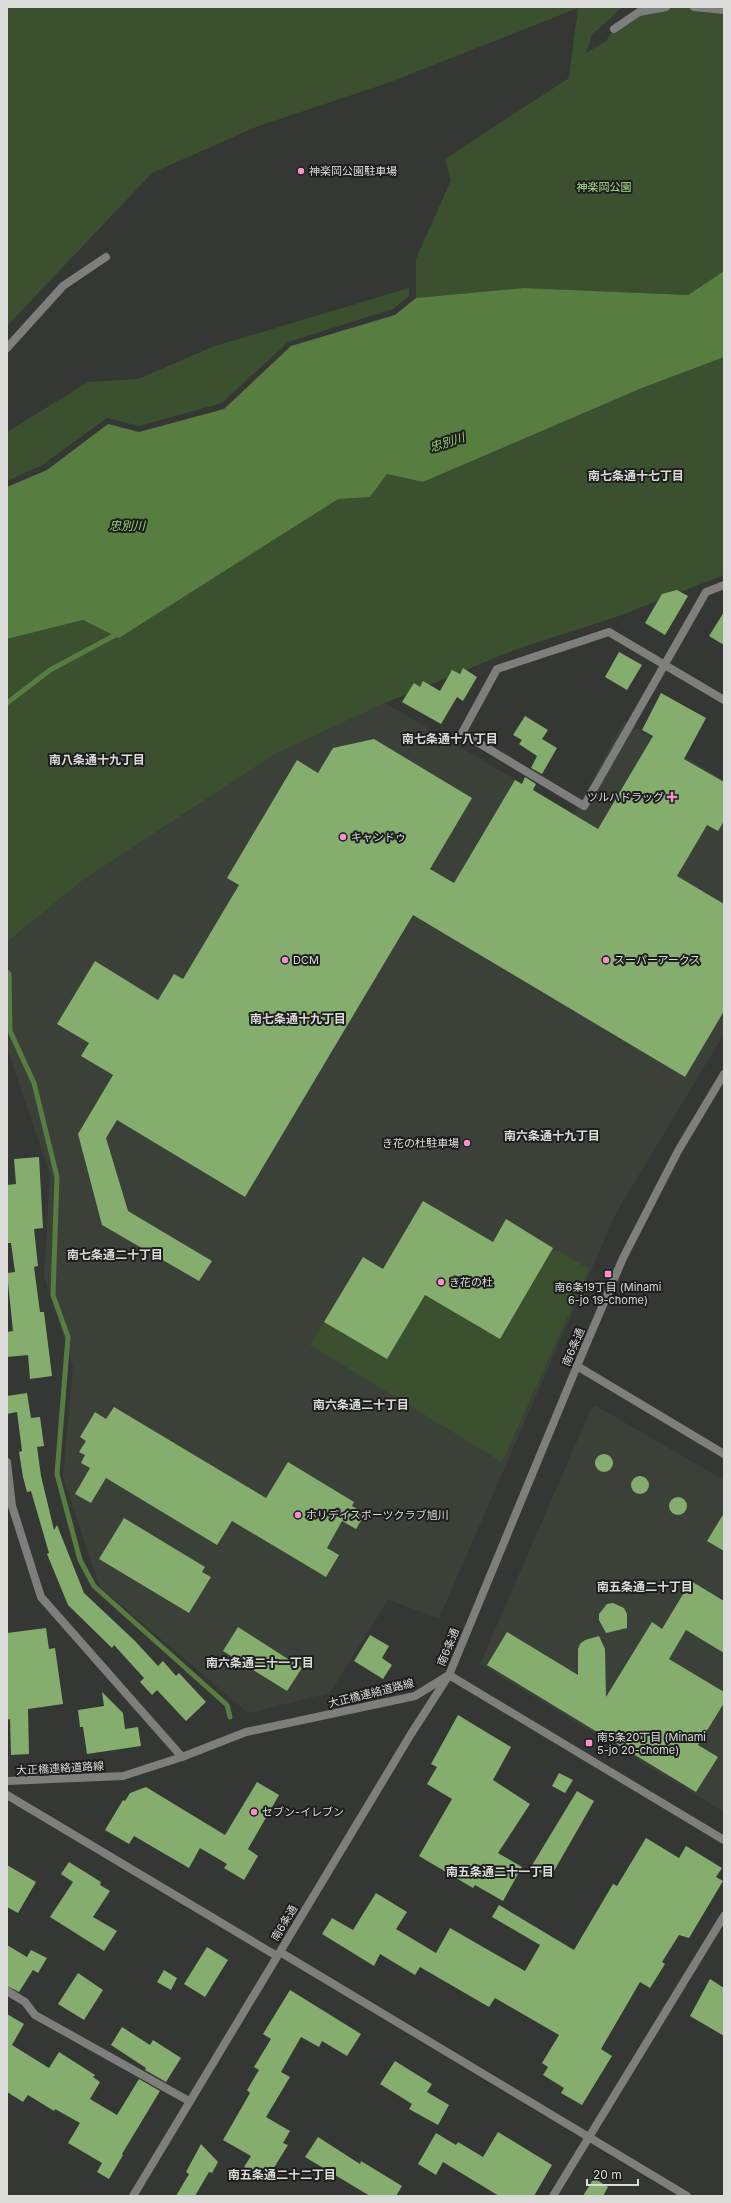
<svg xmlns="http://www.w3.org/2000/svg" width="731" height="2203" font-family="Inter,'Noto Sans JP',sans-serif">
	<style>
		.built { fill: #3b4139 }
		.green { fill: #3b502e }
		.water { fill: #587d41 }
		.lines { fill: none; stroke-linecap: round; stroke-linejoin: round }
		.stream { stroke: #587d41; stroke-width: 5 }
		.building { fill: #84ad6e }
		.pedestrian { stroke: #7e7f7d; stroke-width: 8 }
		.minor { stroke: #7e7f7d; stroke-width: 8 }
		.tertiary { stroke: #7e7f7d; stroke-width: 8 }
		.poi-dot { fill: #f790cd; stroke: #1d1e1d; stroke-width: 1.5 }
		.labels { text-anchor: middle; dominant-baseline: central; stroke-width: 4; stroke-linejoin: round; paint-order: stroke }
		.poi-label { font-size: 11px; fill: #dbdcda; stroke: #1d1e1d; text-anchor: start }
		.park-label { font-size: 11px; fill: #aae18a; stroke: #1d1e1d }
		.street-label { font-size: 11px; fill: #dbdcda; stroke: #1d1e1d }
		.water-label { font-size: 12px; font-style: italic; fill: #9ad07a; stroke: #1d1e1d }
		.neighbourhood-label { font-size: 12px; font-weight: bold; fill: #dbdcda; stroke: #1d1e1d }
	</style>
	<rect width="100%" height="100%" fill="#353734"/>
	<g class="built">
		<path d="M385,703L574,814L624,721L724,780V1034L616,1213L439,1618L388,1600L330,1693L248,1713L100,1587L63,1477L73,1366L44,1276L50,1175L7,1047V942L83,880L275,754Z"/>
		<path d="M596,1406L724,1480V1812L480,1664L591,1409Z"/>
	</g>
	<g class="green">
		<path d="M7,7H622L592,35L586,53L606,41L614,29L639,12L666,7H694L724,10V271L688,295L524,288L416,298V259L451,180L445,159L569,78L578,8L388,83L256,127L152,173L7,326Z"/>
		<path d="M409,288V296L393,309L288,342L222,403L139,426L107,418L42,465L7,481V432L88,382L138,379L212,347Z"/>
		<path d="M724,356V575L619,616L517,649L385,703L275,754L83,880L7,942V639L83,620L119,638L338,498L370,497L387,474L423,482L642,388Z"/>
		<path d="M553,1248L589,1269L502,1462L310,1345L324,1322L387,1359L425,1295L500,1339Z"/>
	</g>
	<path class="water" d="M724,271V357L642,388L423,482L387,474L370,497L338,499L119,638L83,620L7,639V487L47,470L108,424L139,432L224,409L291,346L395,315L416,298L524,288L688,295Z"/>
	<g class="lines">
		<g class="stream">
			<path d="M7,703L50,670L119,633"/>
			<path d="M7,972L9,974L10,1031L34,1083L57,1177L53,1295L68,1337L57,1474L80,1560L94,1586L227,1705L230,1717"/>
		</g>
	</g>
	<g class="building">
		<path d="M677,590L688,596L665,635L645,623L662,594Z"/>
		<path d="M724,612V645L709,636Z"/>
		<path d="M619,652L642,665L627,690L605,677Z"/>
		<path d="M463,668L477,677L463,701L457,697L441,724L402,702L414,683L420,687L423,681L440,691L452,670L460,674Z"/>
		<path d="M661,693L706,718L684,759L724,782V821L718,831L707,825L677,876L724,904V1011L685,1077L413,915L245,1197L117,1120L106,1138L128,1211L212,1261L199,1281L102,1225L78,1134L113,1075L81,1056L89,1043L57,1024L95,961L158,1000L174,974L183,979L239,885L227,878L297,760L318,773L333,748L374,739L472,798L430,869L454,883L515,780L522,784L525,777L536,784L533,790L598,829L653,736L642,730Z"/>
		<path d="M525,716L548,730L542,739L557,748L542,774L531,768L537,756L519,744L522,740L513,735Z"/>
		<path d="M39,1157L43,1228L34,1229L38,1266L34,1267L40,1312H44L52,1376L30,1379L28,1355L7,1357V1332L13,1331L7,1273L15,1272L11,1243H7V1185L16,1184L14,1159Z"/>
		<path d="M423,1201L493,1242L506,1219L553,1248L500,1339L425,1295L387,1359L324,1322L363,1257L383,1269Z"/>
		<path d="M27,1393L31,1418L40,1417L44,1446L37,1447L41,1476L54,1530L57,1525L84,1593L135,1641L158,1666L163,1661L176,1676L179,1673L206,1702L186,1721L157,1690L152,1695L140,1682L144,1678L114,1645L112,1648L68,1605L47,1554L49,1553L31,1491L27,1492L23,1477L19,1452L22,1451L17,1412L7,1414V1396Z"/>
		<path d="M114,1407L266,1498L288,1462L354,1502L352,1506L365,1514L356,1529L342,1521L327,1548L339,1555L326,1577L232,1521L217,1545L106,1478L91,1503L75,1494L90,1468L81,1463L85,1455L79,1452L86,1441L80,1437L95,1412L106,1419Z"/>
		<circle cx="604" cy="1463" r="9"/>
		<circle cx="640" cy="1485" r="9"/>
		<circle cx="678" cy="1506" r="9"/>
		<path d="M724,1513V1551L707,1541Z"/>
		<path d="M124,1518L205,1567L202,1572L211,1577L189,1613L99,1559Z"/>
		<path d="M691,1581L724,1601V1653L686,1630L669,1659L724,1692V1703L698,1745L718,1757L696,1792L487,1665L507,1632L578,1675V1649L580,1644L585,1640L599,1636L605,1649L606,1697L652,1622L662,1629Z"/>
		<path d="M613,1603L624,1608L627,1614V1628L606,1633L599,1620V1614L607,1604Z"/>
		<path d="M238,1627L302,1668L287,1691L223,1651Z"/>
		<path d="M46,1628L49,1649L55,1648L63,1704L28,1709L29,1754L11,1755L10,1719L7,1720V1633Z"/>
		<path d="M370,1635L389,1646L382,1658L392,1665L383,1679L354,1661Z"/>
		<path d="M102,1692L123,1713L125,1729L138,1727L141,1746L87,1754L83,1727H80L78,1710L104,1706Z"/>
		<path d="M458,1715L511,1747L493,1780L530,1804L498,1853L522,1867L503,1901L475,1885L473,1888L419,1856L452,1799L427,1784L437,1767L431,1764Z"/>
		<path d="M559,1773L573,1780L565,1793L552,1786Z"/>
		<path d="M257,1782L279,1795L248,1849L258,1856L244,1880L224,1868L227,1864L200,1848L189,1868L134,1836L129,1844L105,1830L123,1800L125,1801L130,1793L146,1787L225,1835Z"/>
		<path d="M577,1791L594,1801L550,1878L531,1867Z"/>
		<path d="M646,1838L679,1858L686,1846L722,1868L716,1877L723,1881L689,1938L679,1935L662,1962L665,1964L650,1988L640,1982L601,2049L612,2056L582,2105L561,2093L564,2088L543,2075L548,2067L542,2063L559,2035L495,1998L489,2007L420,1967L415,1975L380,1954L374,1966L322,1934L332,1918L353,1930L376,1893L407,1912L396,1929L436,1953L450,1928L525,1971L540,1945L492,1917L499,1905L574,1950L613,1884L617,1886Z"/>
		<path d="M69,1862L101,1882L100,1885L110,1891L93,1917L117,1931L104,1951L50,1917L73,1882L61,1874Z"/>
		<path d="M7,1865L36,1882L18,1913L7,1907Z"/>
		<path d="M7,1945L27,1957L31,1950L47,1958L38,1973L33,1970L19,1992L7,1986Z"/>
		<path d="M207,1947L228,1960L205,1997L184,1984Z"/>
		<path d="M164,1970L177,1978L171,1990L157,1982Z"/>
		<path d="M78,1973L103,1990L84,2020L58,2004Z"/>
		<path d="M710,1979L724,1988V2036L690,2016Z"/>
		<path d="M290,1990L361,2034L347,2056L322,2041L319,2047L301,2037L281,2072L290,2077L266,2117L290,2131L283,2143L288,2145L272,2171L267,2168L262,2178L244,2167L251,2156L223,2140L250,2093L247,2090L259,2070L254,2067L271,2039L263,2034Z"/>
		<path d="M7,2014L24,2024L12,2045L49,2068L59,2052L95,2075L93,2077L100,2082L90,2099L117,2115L139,2079L160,2091L122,2154L123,2155L109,2179L97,2172L102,2163L68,2143L80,2123L55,2109L54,2111L28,2095L23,2102L7,2092Z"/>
		<path d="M122,2027L150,2045L153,2040L181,2058L166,2082L145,2070L146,2068L111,2045Z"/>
		<path d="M395,2061L432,2084L427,2092L449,2105L438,2125L409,2109L412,2104L380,2084Z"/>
		<path d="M498,2132L552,2165L534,2196H499L443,2162L436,2175L418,2164L436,2133L456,2145L458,2142L483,2157Z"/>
		<path d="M318,2137L360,2164L361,2161L402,2186L396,2196H370L305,2157Z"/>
		<path d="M201,2144L218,2162L212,2173L209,2172L195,2196H176L189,2174L186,2172Z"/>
		<path d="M594,2178L608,2187L603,2196H583Z"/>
	</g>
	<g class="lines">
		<path class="pedestrian" d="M7,348L63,286L106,257"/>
		<g class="minor">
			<path d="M694,7L724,10"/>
			<path d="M614,29L639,12L666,7"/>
			<path d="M724,585L706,592L584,806L462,733L497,669L609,632L724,700"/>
			<path d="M577,1366L724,1454"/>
			<path d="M7,1462L12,1506L41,1597L182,1757"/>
			<path d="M7,1781L123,1776L182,1757L246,1732L415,1696L449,1675L724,1840"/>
			<path d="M7,1795L277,1956"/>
			<path d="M7,1991L25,2002L35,2015L189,2101"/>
			<path d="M553,2196L724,1916"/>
		</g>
		<g class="tertiary">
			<path d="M280,1952L687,2196"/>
			<path d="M133,2196L411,1734L449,1675L577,1366L623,1258L678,1151L724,1074"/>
		</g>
	</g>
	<g class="poi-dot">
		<circle cx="301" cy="171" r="4"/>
		<path d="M670 791h4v4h4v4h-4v4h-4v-4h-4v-4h4z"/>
		<circle cx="343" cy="837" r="4"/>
		<circle cx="285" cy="960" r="4"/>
		<circle cx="606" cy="960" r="4"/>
		<circle cx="467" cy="1143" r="4"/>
		<rect x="604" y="1270" width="8" height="8" rx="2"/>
		<circle cx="441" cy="1282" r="4"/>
		<circle cx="298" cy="1515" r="4"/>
		<rect x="585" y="1739" width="8" height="8" rx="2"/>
		<circle cx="254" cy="1812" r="4"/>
	</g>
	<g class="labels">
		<g class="poi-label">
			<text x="309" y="171">神楽岡公園駐車場</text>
			<text x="664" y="797" text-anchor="end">ツルハドラッグ</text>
			<text x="351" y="837">キャンドゥ</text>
			<text x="293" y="960">DCM</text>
			<text x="614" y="960">スーパーアークス</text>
			<text x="459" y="1143" text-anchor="end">き花の杜駐車場</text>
			<text x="449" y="1282">き花の杜</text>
			<text x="608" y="1287" text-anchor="middle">南6条19丁目 (Minami<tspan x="608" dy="13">6-jo 19-chome)</tspan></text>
			<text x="306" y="1515">ホリデイスポーツクラブ旭川</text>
			<text x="597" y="1737">南5条20丁目 (Minami<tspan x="597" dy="13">5-jo 20-chome)</tspan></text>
			<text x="262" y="1812">セブン-イレブン</text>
		</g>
		<g class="park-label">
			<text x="604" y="187">神楽岡公園</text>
		</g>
		<g class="street-label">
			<text transform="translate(573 1347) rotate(-67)">南6条通</text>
			<text transform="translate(448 1647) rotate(-68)">南6条通</text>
			<text transform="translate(371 1693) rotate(-14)">大正橋連絡道路線</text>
			<text transform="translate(60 1768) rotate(-3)">大正橋連絡道路線</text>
			<text transform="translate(284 1923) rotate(-59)">南6条通</text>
		</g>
		<g class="water-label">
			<text transform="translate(447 442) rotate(-18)">忠別川</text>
			<text x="127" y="525">忠別川</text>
		</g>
		<g class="neighbourhood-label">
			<text x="636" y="475">南七条通十七丁目</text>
			<text x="450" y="738">南七条通十八丁目</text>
			<text x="97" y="759">南八条通十九丁目</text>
			<text x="298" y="1018">南七条通十九丁目</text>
			<text x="552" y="1135">南六条通十九丁目</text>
			<text x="115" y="1254">南七条通二十丁目</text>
			<text x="361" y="1404">南六条通二十丁目</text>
			<text x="645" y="1586">南五条通二十丁目</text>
			<text x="260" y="1662">南六条通二十一丁目</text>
			<text x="500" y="1871">南五条通二十一丁目</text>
			<text x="282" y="2174">南五条通二十二丁目</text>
		</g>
	</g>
	<rect width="731" height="2203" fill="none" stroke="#dbdcda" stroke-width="16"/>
	<path d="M587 2179v6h51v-6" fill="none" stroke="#dbdcda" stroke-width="2"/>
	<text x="593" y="2179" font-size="12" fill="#dbdcda" stroke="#1d1e1d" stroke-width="3" paint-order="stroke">20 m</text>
</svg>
